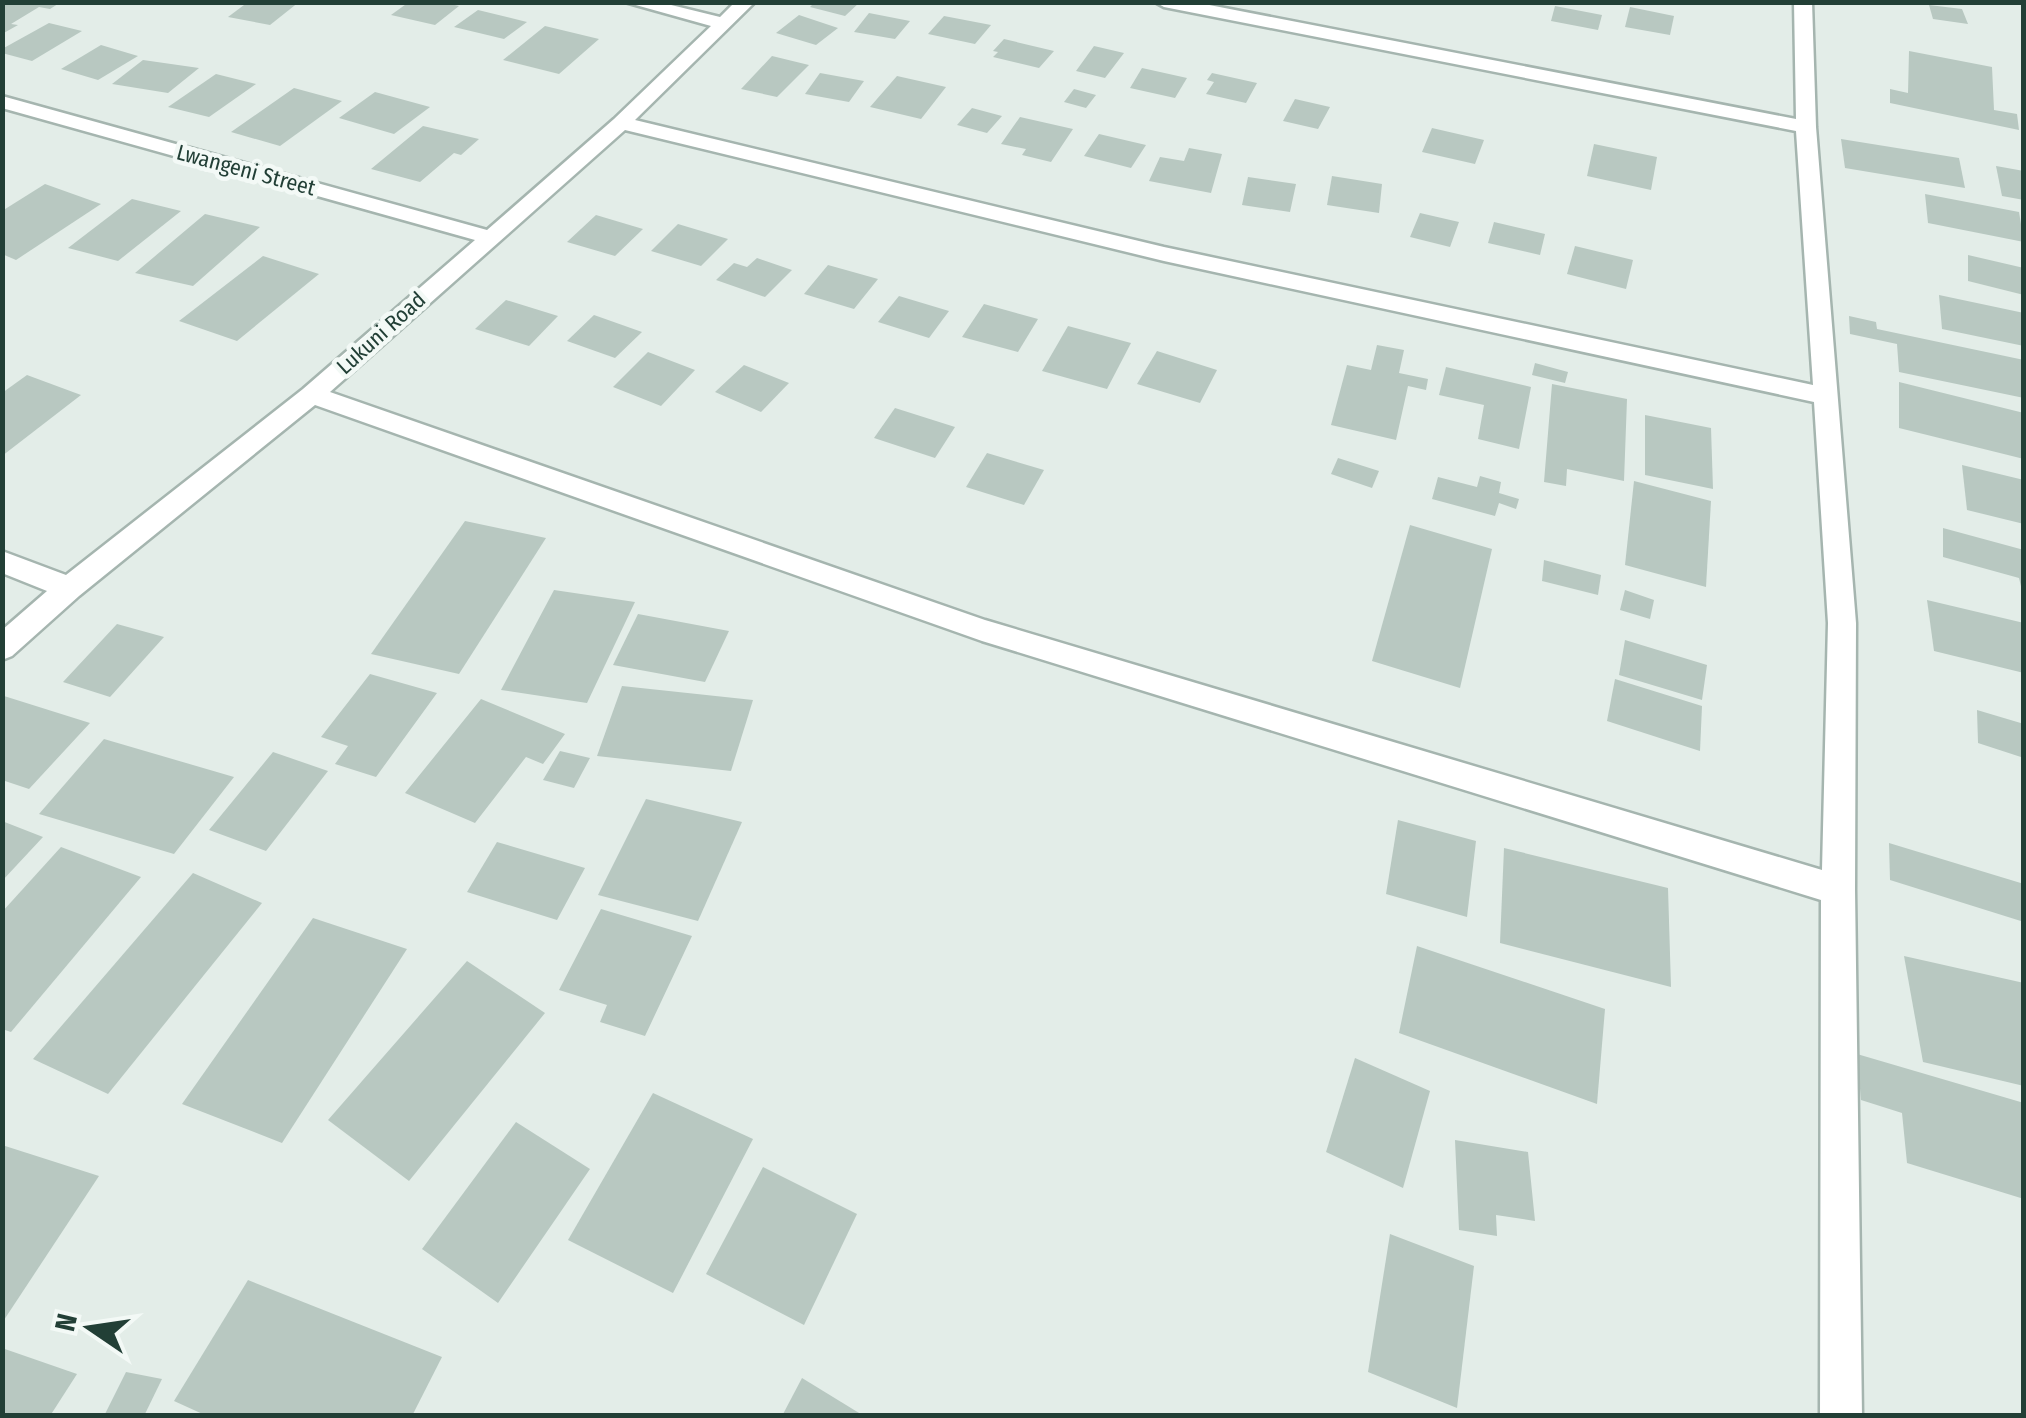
<svg xmlns="http://www.w3.org/2000/svg" width="2026" height="1418" font-family="'Fira Sans Condensed',sans-serif">
	<style>
		.building { fill: #b8c8c1 }
		.lines { fill: none; stroke-linecap: round; stroke-linejoin: round }
		.street-casing { stroke: #a5b5af; stroke-width: 5 }
		.street { fill: #fff; fill-rule: evenodd }
		.labels { text-anchor: middle; dominant-baseline: central; stroke-width: 9; stroke-linejoin: round; paint-order: stroke }
		.far-street-label { font-size: 22px; fill: #223f36; stroke: #f3f9f6 }
	</style>
	<rect width="100%" height="100%" fill="#e3ede8"/>
	<g class="building">
		<path d="M2,2H61L50,9L39,7L11,24L18,25L2,34Z"/>
		<path d="M248,2H299L270,25L228,17Z"/>
		<path d="M409,2H442L459,6L435,25L391,15Z"/>
		<path d="M815,2H860L845,16L810,7Z"/>
		<path d="M1929,5L1962,9L1968,24L1933,19Z"/>
		<path d="M1555,6L1602,15L1598,30L1551,21Z"/>
		<path d="M1630,7L1674,16L1670,35L1625,27Z"/>
		<path d="M478,10L527,22L504,39L454,27Z"/>
		<path d="M869,13L910,21L895,39L854,32Z"/>
		<path d="M799,15L838,28L816,45L776,33Z"/>
		<path d="M944,16L991,25L975,44L928,34Z"/>
		<path d="M49,23L82,31L32,61L2,53V49Z"/>
		<path d="M545,26L599,39L559,74L503,60Z"/>
		<path d="M1004,39L1054,51L1039,68L993,57L998,52L993,51Z"/>
		<path d="M101,45L138,56L98,80L61,69Z"/>
		<path d="M1094,46L1124,53L1105,78L1076,71Z"/>
		<path d="M1909,51L1992,67L1994,110L2017,114L2019,130L1890,103V89L1908,93Z"/>
		<path d="M772,56L809,65L777,97L741,89Z"/>
		<path d="M143,60L199,68L168,93L112,84Z"/>
		<path d="M1142,68L1187,78L1175,98L1130,88Z"/>
		<path d="M820,73L864,81L849,102L805,94Z"/>
		<path d="M1212,73L1257,83L1246,103L1206,94L1214,82L1207,80Z"/>
		<path d="M216,74L256,84L209,117L168,107Z"/>
		<path d="M897,76L946,87L921,119L870,107Z"/>
		<path d="M294,88L342,101L280,146L231,132Z"/>
		<path d="M1074,89L1096,95L1086,108L1064,102Z"/>
		<path d="M375,92L430,107L394,134L339,118Z"/>
		<path d="M1295,99L1330,107L1318,129L1283,121Z"/>
		<path d="M972,108L1002,116L987,133L957,125Z"/>
		<path d="M1020,117L1073,129L1051,162L1022,155L1026,149L1001,144Z"/>
		<path d="M423,126L479,139L461,155L454,153L420,182L371,169Z"/>
		<path d="M1432,128L1484,140L1475,164L1422,152Z"/>
		<path d="M1099,134L1146,145L1131,168L1084,156Z"/>
		<path d="M1841,139L1959,158L1965,188L1845,168Z"/>
		<path d="M1594,144L1657,157L1651,190L1587,176Z"/>
		<path d="M1189,148L1222,154L1211,193L1149,181L1160,157L1184,161Z"/>
		<path d="M1996,166L2024,171V200L2002,196Z"/>
		<path d="M1332,176L1382,184L1379,213L1327,205Z"/>
		<path d="M1248,177L1296,184L1290,212L1242,205Z"/>
		<path d="M45,184L101,204L16,260L2,254V211Z"/>
		<path d="M1925,194L2019,212L2024,242L1928,223Z"/>
		<path d="M132,199L181,211L118,261L68,248Z"/>
		<path d="M1420,213L1459,222L1450,247L1410,237Z"/>
		<path d="M205,214L260,227L193,286L135,273Z"/>
		<path d="M596,215L643,229L615,256L567,242Z"/>
		<path d="M1494,222L1545,234L1540,255L1488,243Z"/>
		<path d="M678,224L728,239L701,266L651,251Z"/>
		<path d="M1575,246L1633,260L1626,289L1567,274Z"/>
		<path d="M1968,255L2024,268V295L1968,281Z"/>
		<path d="M263,256L319,274L237,341L179,321Z"/>
		<path d="M757,258L792,270L765,297L716,280L734,263L747,267Z"/>
		<path d="M828,265L878,279L854,309L804,294Z"/>
		<path d="M1939,295L2024,313V346L1942,329Z"/>
		<path d="M899,296L949,311L929,338L878,322Z"/>
		<path d="M506,300L558,316L529,346L475,329Z"/>
		<path d="M984,304L1038,319L1018,352L962,337Z"/>
		<path d="M594,315L642,332L615,358L567,341Z"/>
		<path d="M1849,316L1876,322L1877,329L2024,360V398L1899,372L1897,344L1850,334Z"/>
		<path d="M1068,326L1131,343L1107,389L1042,371Z"/>
		<path d="M1377,345L1404,350L1399,373L1428,379L1426,390L1408,386L1396,440L1331,425L1347,365L1371,370Z"/>
		<path d="M1157,351L1217,370L1200,403L1137,384Z"/>
		<path d="M648,352L695,370L661,406L613,387Z"/>
		<path d="M1535,363L1568,372L1565,383L1532,375Z"/>
		<path d="M744,365L789,383L761,412L715,392Z"/>
		<path d="M1446,367L1531,387L1519,449L1478,439L1484,405L1439,395Z"/>
		<path d="M27,375L81,395L2,456V393Z"/>
		<path d="M1899,382L2024,413V459L1899,428Z"/>
		<path d="M1552,384L1627,399L1624,481L1567,469L1566,486L1544,482Z"/>
		<path d="M895,408L955,427L935,458L874,438Z"/>
		<path d="M1645,415L1711,428L1713,489L1645,475Z"/>
		<path d="M987,453L1044,470L1024,505L966,487Z"/>
		<path d="M1338,458L1379,471L1372,488L1331,474Z"/>
		<path d="M1962,465L2024,480V524L1967,510Z"/>
		<path d="M1480,476L1501,482L1499,493L1519,499L1516,509L1499,503L1495,516L1432,499L1438,477L1477,487Z"/>
		<path d="M1634,481L1711,501L1706,587L1625,565Z"/>
		<path d="M465,521L546,538L459,674L371,654Z"/>
		<path d="M1410,525L1492,549L1460,688L1372,661Z"/>
		<path d="M1943,528L2024,550V599L2019,578L1943,557Z"/>
		<path d="M1544,560L1601,575L1598,595L1542,581Z"/>
		<path d="M554,590L635,602L587,703L501,690Z"/>
		<path d="M1625,590L1654,600L1650,619L1620,610Z"/>
		<path d="M1927,600L2024,623V673L1934,651Z"/>
		<path d="M638,614L729,631L705,682L613,665Z"/>
		<path d="M117,624L164,637L110,697L63,682Z"/>
		<path d="M1625,640L1707,665L1702,700L1619,675Z"/>
		<path d="M370,674L437,693L376,777L335,764L348,746L321,737Z"/>
		<path d="M1615,679L1702,706L1700,751L1607,721Z"/>
		<path d="M622,686L753,700L731,771L597,756Z"/>
		<path d="M4,696L90,723L29,789L2,780Z"/>
		<path d="M481,699L565,734L543,764L526,757L475,823L405,793Z"/>
		<path d="M1977,710L2024,724V758L1978,743Z"/>
		<path d="M104,739L234,777L174,854L39,814Z"/>
		<path d="M560,751L590,758L574,788L543,780Z"/>
		<path d="M273,752L328,771L266,851L209,830Z"/>
		<path d="M646,799L742,822L698,921L598,895Z"/>
		<path d="M1398,820L1476,841L1467,917L1386,894Z"/>
		<path d="M2,821L43,837L2,881Z"/>
		<path d="M497,842L585,868L557,920L467,892Z"/>
		<path d="M1889,843L2024,884V922L1890,880Z"/>
		<path d="M61,847L141,877L11,1032L2,1029V912Z"/>
		<path d="M1504,848L1668,888L1671,987L1500,943Z"/>
		<path d="M193,873L262,903L108,1094L33,1059Z"/>
		<path d="M601,909L692,936L645,1036L600,1022L607,1005L559,990Z"/>
		<path d="M313,918L407,949L282,1143L182,1104Z"/>
		<path d="M1417,946L1605,1009L1597,1104L1399,1033Z"/>
		<path d="M1904,956L2024,983V1086L1923,1062Z"/>
		<path d="M467,961L545,1013L409,1181L328,1120Z"/>
		<path d="M1857,1054L2024,1103V1199L1907,1163L1902,1113L1861,1100Z"/>
		<path d="M1355,1058L1430,1091L1403,1188L1326,1152Z"/>
		<path d="M653,1093L753,1139L673,1293L568,1240Z"/>
		<path d="M516,1122L590,1169L498,1303L422,1249Z"/>
		<path d="M1455,1140L1528,1152L1535,1221L1496,1215L1497,1236L1459,1230Z"/>
		<path d="M2,1145L99,1176L2,1323Z"/>
		<path d="M763,1167L857,1214L804,1325L706,1274Z"/>
		<path d="M1390,1234L1474,1266L1457,1408L1368,1372Z"/>
		<path d="M248,1280L442,1357L412,1416H207L174,1401Z"/>
		<path d="M2,1348L77,1374L50,1416H2Z"/>
		<path d="M126,1372L162,1379L144,1416H104Z"/>
		<path d="M802,1378L864,1416H782Z"/>
	</g>
	<g class="lines">
		<defs>
			<path id="street" d="M625,2H659L720,17L735,2H755L635,120L1164,247L1813,385L1796,131L1164,7L1155,2H1194L1796,119L1794,2H1812L1816,127L1856,623L1855,890L1862,1416H1820L1821,900L982,641L315,405L79,596L12,656L2,660V630L47,591L2,573V551L66,575L303,389L475,240L2,108V96L487,230L614,119L711,26ZM625,130L1164,261L1814,402L1828,623L1822,870L985,620L330,392Z"/>
		</defs>
		<use href="#street" class="street-casing"/>
		<use href="#street" class="street"/>
	</g>
	<g class="labels">
		<g class="far-street-label">
			<text transform="translate(246 170) rotate(15)">Lwangeni Street</text>
			<text transform="translate(381 333) rotate(-42)">Lukuni Road</text>
		</g>
	</g>
	<rect width="2026" height="1418" fill="none" stroke="#223f36" stroke-width="10"/>
	<g transform="translate(90 1328) rotate(283)" stroke="#f3f9f6" stroke-width="8" paint-order="stroke">
	<path d="M0-8L18 38L0 25L-18 38Z" fill="#223f36"/>
	<text y="-15" font-size="28" font-weight="bold" text-anchor="middle" fill="#223f36">N</text>
	</g>
</svg>
